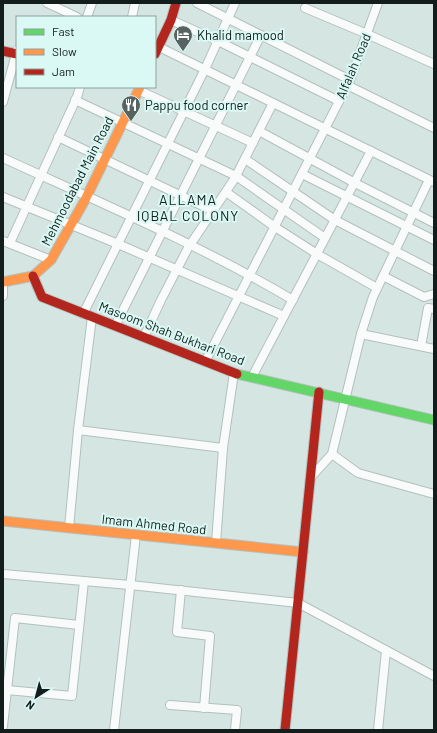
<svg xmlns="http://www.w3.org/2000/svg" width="437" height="733" font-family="Barlow,sans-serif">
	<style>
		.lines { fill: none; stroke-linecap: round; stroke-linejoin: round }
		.street-casing { stroke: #b3c0bd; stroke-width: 10 }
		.fast-casing { stroke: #b3c0bd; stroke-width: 11 }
		.slow-casing { stroke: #b3c0bd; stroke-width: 11 }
		.jam-casing { stroke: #b3c0bd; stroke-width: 11 }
		.street { stroke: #f9fbfb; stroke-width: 8 }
		.fast { stroke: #63d668; stroke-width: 9 }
		.slow { stroke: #ff974d; stroke-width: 9 }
		.jam { stroke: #b3261e; stroke-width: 9 }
		.labels { text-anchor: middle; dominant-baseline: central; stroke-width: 4; stroke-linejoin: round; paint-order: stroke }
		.poi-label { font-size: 13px; fill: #121d1c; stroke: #dbf9f4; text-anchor: start }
		.street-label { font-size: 13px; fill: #121d1c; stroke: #dbf9f4 }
		.neighbourhood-label { font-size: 14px; letter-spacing: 1px; fill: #121d1c; stroke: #dbf9f4 }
	</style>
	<rect width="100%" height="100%" fill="#d4e5e2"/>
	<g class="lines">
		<defs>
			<g id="street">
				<path d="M47,3L77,17"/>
				<path d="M197,3L350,80"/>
				<path d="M305,8L367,34L434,64"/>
				<path d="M87,17L92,3"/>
				<path d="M132,17L135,3"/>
				<path d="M171,20L218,41L339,101"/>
				<path d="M155,45L434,182"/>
				<path d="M347,85L434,128"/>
				<path d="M138,90L253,143"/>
				<path d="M75,100L236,176L325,238"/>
				<path d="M3,102L17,50"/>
				<path d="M259,131L355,183L434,223"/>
				<path d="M58,137L213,211"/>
				<path d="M3,158C101,203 200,245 293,300"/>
				<path d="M245,159L335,220L434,271"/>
				<path d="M302,174L434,240"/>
				<path d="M226,192L275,227L317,254L377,288"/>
				<path d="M3,197L118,244L284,316"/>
				<path d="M3,241L51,260"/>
				<path d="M10,243L77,97L80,87"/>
				<path d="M383,276L424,297L434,294"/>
				<path d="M3,296V282"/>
				<path d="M83,314L205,69L235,3"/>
				<path d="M115,326L261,35"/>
				<path d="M361,334L434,349"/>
				<path d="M144,337L161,300L188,248L235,178L273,103"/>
				<path d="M421,346L428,308L434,309"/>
				<path d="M205,362L350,80L378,3"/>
				<path d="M252,377L371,151"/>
				<path d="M78,430L223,448"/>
				<path d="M332,454L358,473L434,494"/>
				<path d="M311,477L332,454L361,334L373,297L429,180"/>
				<path d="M69,528L78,430L92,317"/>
				<path d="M216,543L223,448L234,373"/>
				<path d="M3,574L130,585L298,603L434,676"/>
				<path d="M181,590L177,632L210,636L204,708"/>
				<path d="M7,690L72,696L84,581"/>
				<path d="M170,705L237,710L235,730"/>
				<path d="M3,726L15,618L79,625"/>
				<path d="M114,730L136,535"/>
				<path d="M378,730L386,651"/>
			</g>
			<path id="fast" d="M237,374L434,420"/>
			<g id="slow">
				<path d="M3,282L33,276L51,260L85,200L140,87"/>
				<path d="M3,521L303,552"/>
			</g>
			<g id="jam">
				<path d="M3,51L17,54"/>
				<path d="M155,54L171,20L176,3"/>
				<path d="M33,276L42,297L237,374"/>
				<path d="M285,730L319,392"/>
			</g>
		</defs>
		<use href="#street" class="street-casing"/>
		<use href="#fast" class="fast-casing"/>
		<use href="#slow" class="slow-casing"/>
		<use href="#jam" class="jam-casing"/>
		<use href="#street" class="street"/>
		<use href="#fast" class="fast"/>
		<use href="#slow" class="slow"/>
		<use href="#jam" class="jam"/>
	</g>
	<defs>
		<symbol id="hotel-pin" viewBox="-11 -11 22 30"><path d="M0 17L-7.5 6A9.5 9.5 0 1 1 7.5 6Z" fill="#566361" stroke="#dbf9f4"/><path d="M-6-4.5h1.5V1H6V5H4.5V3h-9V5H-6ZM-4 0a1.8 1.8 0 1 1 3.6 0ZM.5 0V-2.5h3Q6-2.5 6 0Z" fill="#fff"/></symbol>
		<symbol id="restaurant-pin" viewBox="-11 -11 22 30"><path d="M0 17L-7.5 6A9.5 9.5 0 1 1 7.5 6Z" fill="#566361" stroke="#dbf9f4"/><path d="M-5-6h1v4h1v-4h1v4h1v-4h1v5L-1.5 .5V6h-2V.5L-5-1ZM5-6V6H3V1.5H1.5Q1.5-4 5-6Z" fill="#fff"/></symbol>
	</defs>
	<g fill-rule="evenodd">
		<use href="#hotel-pin" x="172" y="24" width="22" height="30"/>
		<use href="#restaurant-pin" x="120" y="94" width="22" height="30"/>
	</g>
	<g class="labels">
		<g class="poi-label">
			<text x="197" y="35">Khalid mamood</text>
			<text x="145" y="105">Pappu food corner</text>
		</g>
		<g class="street-label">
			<text transform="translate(353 66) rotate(-67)">Alfalah Road</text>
			<text transform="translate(77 181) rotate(-63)">Mehmoodabad Main Road</text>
			<text transform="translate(172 333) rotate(21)">Masoom Shah Bukhari Road</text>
			<text transform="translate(154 524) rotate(6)">Imam Ahmed Road</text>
		</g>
		<g class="neighbourhood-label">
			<text x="188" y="199">ALLAMA<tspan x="188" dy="16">IQBAL COLONY</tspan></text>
		</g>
	</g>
	<rect width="437" height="733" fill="none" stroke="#121d1c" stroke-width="8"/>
	<rect x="16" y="16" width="140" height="72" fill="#dbf9f4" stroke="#8ba19e"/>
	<rect x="24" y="29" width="20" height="6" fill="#63d668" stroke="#8ba19e"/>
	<text x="52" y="36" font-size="12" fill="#121d1c">Fast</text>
	<rect x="24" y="49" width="20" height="6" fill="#ff974d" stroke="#8ba19e"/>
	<text x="52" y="56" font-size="12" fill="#121d1c">Slow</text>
	<rect x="24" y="69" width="20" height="6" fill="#b3261e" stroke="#8ba19e"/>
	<text x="52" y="76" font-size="12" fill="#121d1c">Jam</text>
	<g transform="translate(36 697) rotate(216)" stroke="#dbf9f4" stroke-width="3" paint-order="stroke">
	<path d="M0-3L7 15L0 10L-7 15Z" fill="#121d1c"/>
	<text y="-6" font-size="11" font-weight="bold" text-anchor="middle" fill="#121d1c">N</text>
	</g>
</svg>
